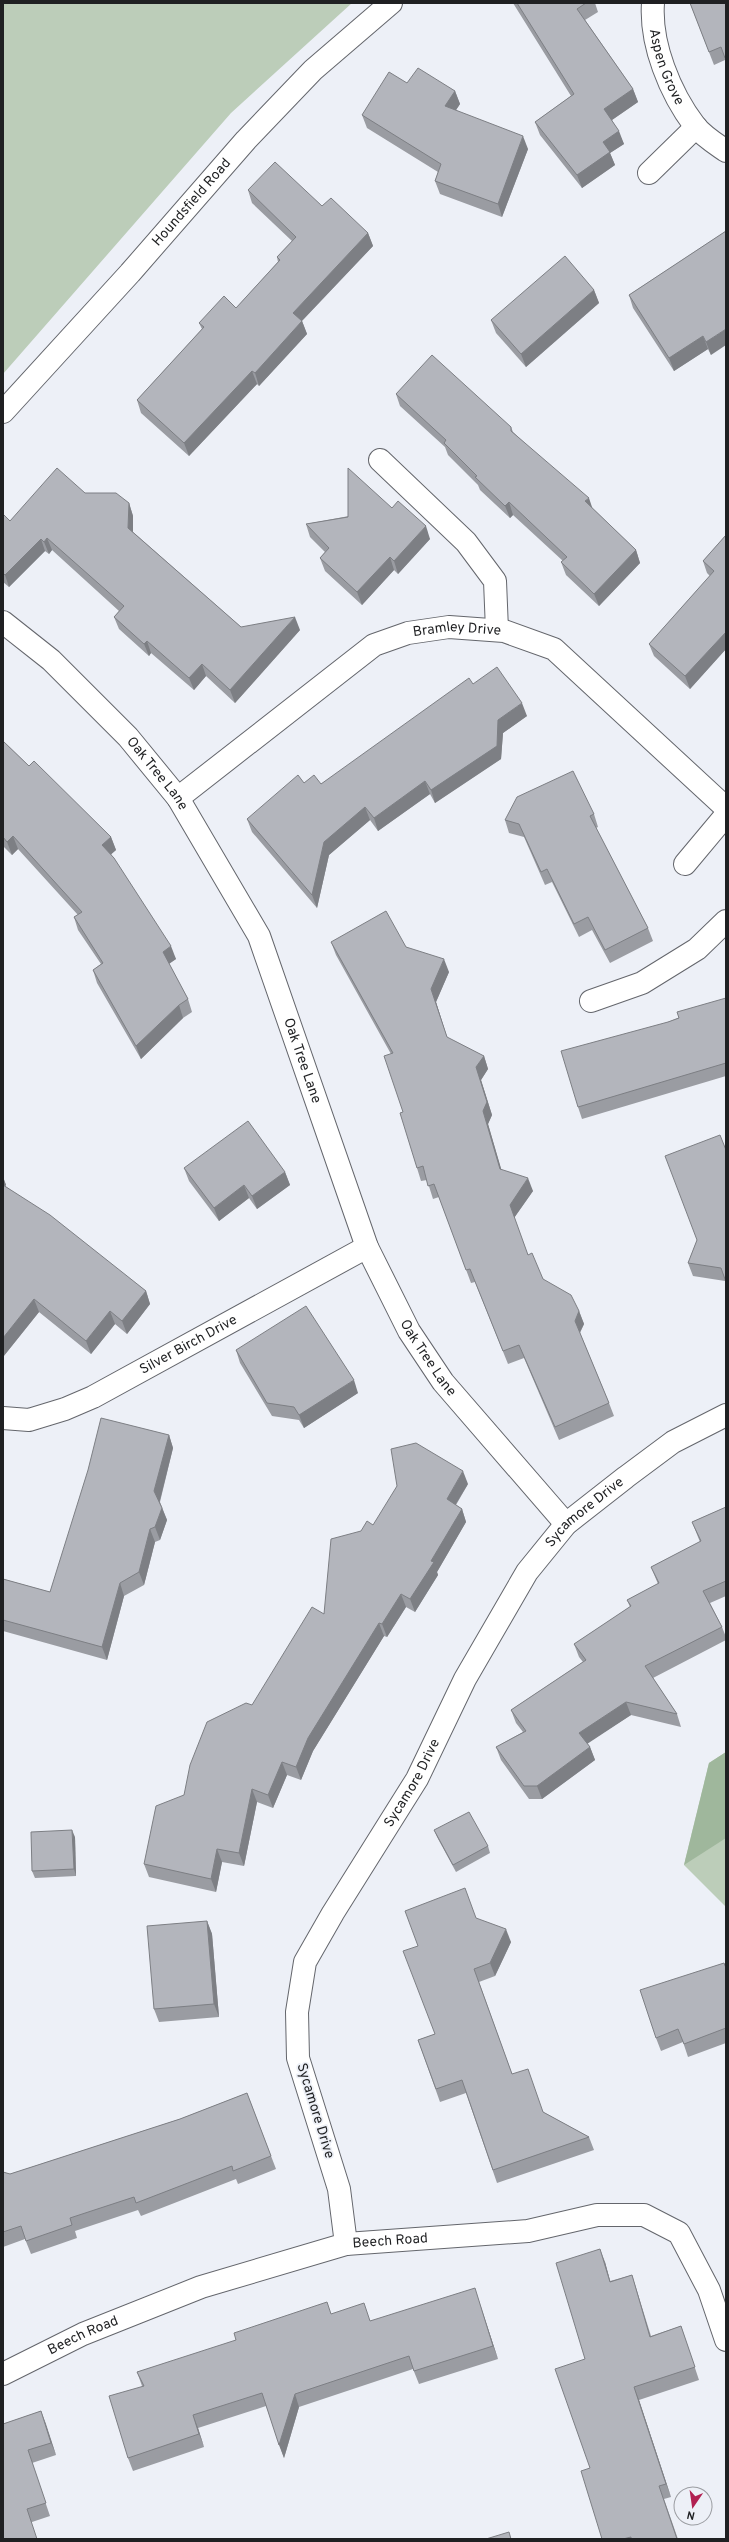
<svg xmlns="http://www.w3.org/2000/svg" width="729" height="2542" font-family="Overpass,sans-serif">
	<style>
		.green { fill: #bccdb9 }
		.forest { fill: #9fb79c }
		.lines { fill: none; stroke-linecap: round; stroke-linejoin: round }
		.minor-casing { stroke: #64666c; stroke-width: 24 }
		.minor { stroke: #fff; stroke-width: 22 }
		.wall { fill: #9a9ca2 }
		.shaded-wall { fill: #7d7f84 }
		.building { fill: #b3b5bc; stroke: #7d7f84 }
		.labels { text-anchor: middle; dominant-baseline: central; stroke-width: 3.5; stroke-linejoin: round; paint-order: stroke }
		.street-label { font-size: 14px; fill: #1f2022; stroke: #edf0f7 }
	</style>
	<rect width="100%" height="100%" fill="#edf0f7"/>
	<g class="green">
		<path d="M3,3H352L231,113L3,374Z"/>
		<path d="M726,1752V1907L684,1865L709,1763Z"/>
	</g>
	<path class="forest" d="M726,1752V1838L684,1865L709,1763Z"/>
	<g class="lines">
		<defs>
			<g id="minor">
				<path id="s1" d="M653,3C650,44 670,93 695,126C703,136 716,144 726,151"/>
				<path d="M649,173L696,127"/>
				<path id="s2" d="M3,412L130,273L246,140L313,70L391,3"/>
				<path d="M380,460L466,542L495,581L497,630"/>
				<path id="s3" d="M3,622L51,660L128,737L178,798L259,936L367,1247L409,1331L443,1382L566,1524"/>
				<path id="s4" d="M178,798L374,645L408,633L449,627L504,631L554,649L726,808"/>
				<path d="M685,864L726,815"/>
				<path d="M591,1001L642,983L697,949L726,921"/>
				<path id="s5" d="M3,1418L29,1420L65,1409L93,1397L367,1247"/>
				<path id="s6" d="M346,2244L339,2189L298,2058L297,2012L305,1962L333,1913L417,1779L465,1679L527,1572L566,1524L626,1477L673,1442L726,1415"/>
				<path id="s7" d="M3,2374L83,2334L201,2287L346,2244L528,2231L597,2215H644L679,2233L709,2290L726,2340"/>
			</g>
		</defs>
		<use href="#minor" class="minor-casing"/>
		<use href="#minor" class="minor"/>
	</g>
	<g class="wall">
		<path d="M513,3H595L598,12L585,20L633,89L638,102L612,120L624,144L610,153L615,165L582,188L540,135L535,122L571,96Z"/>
		<path d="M690,3H726V62L725,60L714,65Z"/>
		<path d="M407,83L455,91L460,104L456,110L528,149L502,217L440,194L435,181L438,172L367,128L362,115Z"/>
		<path d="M248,190L322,206L368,233L373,246L302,321L307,334L259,386L257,384L189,456L141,413L137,400L202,329L199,323L236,308L278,262L277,257L292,241L252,203Z"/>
		<path d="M726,231L711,355L708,349L674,371L633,308L629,295Z"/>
		<path d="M594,290L599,303L526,367L496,333L491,320Z"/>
		<path d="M396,394L511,427L513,432L636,550L640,563L599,606L566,575L561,562L563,561L513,515L510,518L480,490L478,485L448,455L445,447L400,406Z"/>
		<path d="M85,493L129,503L133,516V532L241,627L300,630L235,703L206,676L194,690L151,653L149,656L119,629L114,617L119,611L52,550L49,554L45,551L9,587L3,582V517L10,521Z"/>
		<path d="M392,508L430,539L398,574L394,570L362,605L325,571L320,558L325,552L310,537L306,524Z"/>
		<path d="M726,535V649L690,689L654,656L649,644L710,576L707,573L703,561Z"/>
		<path d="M473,684L527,716L503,733L501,759L435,803L430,794L378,831L370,820L329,855L317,908L252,832L247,819L304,783L321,784Z"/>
		<path d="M3,741L29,766L111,837L116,850L111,854L176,959L169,964L188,999L192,1012L183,1018L141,1059L97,983L93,970L101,964L78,930L74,917L78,915L18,849L12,855L3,846Z"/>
		<path d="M594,814L598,827L596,828L648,928L653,941L610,963L592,930L579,937L552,882L545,885L524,837L509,833L505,820Z"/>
		<path d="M331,942L406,947L449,972L436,1002L447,1038L484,1056L488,1069L481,1080L492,1115L488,1124L501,1169L533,1191L514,1218L528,1255L543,1279L579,1311L584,1324L580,1333L609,1403L614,1416L559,1440L524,1358L508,1364L475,1282L471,1283L439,1197L433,1199L427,1180L421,1181L417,1168L403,1112L391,1054L336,955Z"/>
		<path d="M726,998V1076L582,1119L578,1107L668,1022Z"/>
		<path d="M720,1135L725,1281L693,1276L688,1263L697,1240Z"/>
		<path d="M184,1168L285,1172L290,1185L257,1209L249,1198L219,1221L189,1181Z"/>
		<path d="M3,1177L6,1185L5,1186L146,1291L150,1304L127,1334L115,1324L91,1354L39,1312L3,1357Z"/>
		<path d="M236,1350L358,1393L304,1428L299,1420L272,1416L240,1363Z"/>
		<path d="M169,1435L173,1448L160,1502L167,1520L160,1540L155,1542L144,1585L124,1596L107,1660L3,1631V1579L50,1592Z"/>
		<path d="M468,1484L456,1505L462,1509L466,1522L437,1572L438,1575L415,1612L406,1607L387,1637L384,1636L313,1751L301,1780L287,1775L273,1808L257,1802L244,1866L222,1862L216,1892L149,1877L144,1864L184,1795L252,1705L324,1614L361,1531Z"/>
		<path d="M726,1507V1596L710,1603L722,1627L726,1637V1640L653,1678L677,1714L681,1727L631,1715L587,1743L590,1747L595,1760L542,1799H529L501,1760L496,1747L523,1732L516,1723L511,1710L583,1662L579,1657L574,1644L630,1607L627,1600L658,1584L651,1567L700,1542L692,1522Z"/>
		<path d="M434,1830L488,1846L490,1853L456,1872L437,1837Z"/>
		<path d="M75,1837L76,1876L35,1878L32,1871Z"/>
		<path d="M476,1918L511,1942L495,1976L479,1982L512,2074L543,2112L589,2137L594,2150L497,2183L466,2093L440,2102L418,2040L435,2034L418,1946Z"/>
		<path d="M207,1921L212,1934L219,2017L159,2022L154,2009Z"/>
		<path d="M726,1968V2043L688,2057L683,2042L661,2051L656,2038Z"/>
		<path d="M247,2093L276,2169L238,2184L236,2179L141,2216L138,2210L75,2231L77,2238L31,2254L25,2239L3,2247V2172L10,2174L180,2119Z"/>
		<path d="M605,2262L610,2281L632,2275L636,2288L651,2336L681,2326L699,2380L639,2400L671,2497L664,2499L678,2539H602L590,2468Z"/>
		<path d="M479,2301L498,2359L419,2384L413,2369L299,2407L284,2458L266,2406L198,2428L204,2447L133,2471L128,2458L142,2386L137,2372L331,2314L370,2321Z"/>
		<path d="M41,2411L56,2455L32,2463L50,2516L32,2522L3,2539V2424Z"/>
	</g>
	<g class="shaded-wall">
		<path d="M633,89L638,102L609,122L604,109Z"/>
		<path d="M455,91L460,104L450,119L445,106Z"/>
		<path d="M619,131L624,144L610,153L615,165L582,188L577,175L603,142Z"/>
		<path d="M523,136L528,149L502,217L498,204Z"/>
		<path d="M368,233L373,246L297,326L293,313Z"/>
		<path d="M594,290L599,303L526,367L521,354Z"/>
		<path d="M302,321L307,334L259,386L255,373Z"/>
		<path d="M726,329V345L711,355L706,342Z"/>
		<path d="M703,336L708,349L674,371L669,358Z"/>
		<path d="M252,371L257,384L189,456L184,443Z"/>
		<path d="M589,498L593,510L585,501Z"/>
		<path d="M509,502L513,515L510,518L505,506Z"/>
		<path d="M129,503L133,516V541L128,528Z"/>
		<path d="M426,526L430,539L398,574L394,561Z"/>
		<path d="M47,538L52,550L49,554L44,542Z"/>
		<path d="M41,539L45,551L9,587L5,575Z"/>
		<path d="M636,550L640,563L599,606L594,594Z"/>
		<path d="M390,557L394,570L362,605L357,592Z"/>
		<path d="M295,617L300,630L235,703L230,690Z"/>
		<path d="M726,632V649L690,689L685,676Z"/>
		<path d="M147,641L151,653L149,656L144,644Z"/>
		<path d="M202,664L206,676L194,690L189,678Z"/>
		<path d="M522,703L527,716L503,733L501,759L435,803L431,790L498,720Z"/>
		<path d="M425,781L430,794L378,831L374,818Z"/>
		<path d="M365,807L370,820L329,855L317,908L312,895L324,842Z"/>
		<path d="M13,836L18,849L12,855L7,842Z"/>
		<path d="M111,837L116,850L107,858L102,845Z"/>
		<path d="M171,946L176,959L167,965L163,952Z"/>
		<path d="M444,959L449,972L436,1002L451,1050L431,989Z"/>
		<path d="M179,1005L183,1018L141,1059L136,1046Z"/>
		<path d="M484,1056L488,1069L481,1080L492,1115L488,1124L505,1182L500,1169L483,1111L476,1067Z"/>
		<path d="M285,1172L290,1185L257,1209L252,1196Z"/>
		<path d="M3,1177L6,1185L3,1189Z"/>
		<path d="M528,1178L533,1191L514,1218L510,1205Z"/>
		<path d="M244,1185L249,1198L219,1221L214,1208Z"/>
		<path d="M146,1291L150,1304L127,1334L122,1321Z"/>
		<path d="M34,1299L39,1312L3,1357V1338Z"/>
		<path d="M110,1311L115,1324L91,1354L86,1341Z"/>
		<path d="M579,1311L584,1324L579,1334L575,1321Z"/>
		<path d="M354,1380L358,1393L304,1428L299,1415Z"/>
		<path d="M169,1435L173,1448L159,1504L154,1491Z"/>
		<path d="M463,1471L468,1484L451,1512L447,1499Z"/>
		<path d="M162,1508L167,1520L160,1540L155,1527Z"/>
		<path d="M462,1509L466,1522L437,1572L438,1575L415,1612L410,1599L431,1561Z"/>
		<path d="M150,1529L155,1542L144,1585L139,1572Z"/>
		<path d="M120,1583L124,1596L107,1660L102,1647Z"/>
		<path d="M401,1594L406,1607L387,1637L382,1624Z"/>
		<path d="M379,1623L384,1636L313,1751L301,1780L296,1767L308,1738Z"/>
		<path d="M626,1702L631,1715L584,1746L579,1733Z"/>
		<path d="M590,1747L595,1760L542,1799L537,1786Z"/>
		<path d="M282,1762L287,1775L273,1808L268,1795Z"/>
		<path d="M252,1789L257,1802L244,1866L239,1853Z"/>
		<path d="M72,1830L75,1837L76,1876L74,1869Z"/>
		<path d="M217,1849L222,1862L216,1892L211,1879Z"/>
		<path d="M207,1921L212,1934L219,2017L214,2004Z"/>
		<path d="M506,1929L511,1942L495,1976L490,1963Z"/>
		<path d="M600,2249L605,2262L614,2295L610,2282Z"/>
		<path d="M632,2275L636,2288L654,2350L650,2337Z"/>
		<path d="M475,2288L479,2301L498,2359L493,2346Z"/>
		<path d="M634,2387L639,2400L671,2497L666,2484Z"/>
		<path d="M295,2394L299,2407L284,2458L279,2445Z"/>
		<path d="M41,2411L46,2424L56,2455L51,2443Z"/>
		<path d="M193,2415L198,2428L204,2447L199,2434Z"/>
	</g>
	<g class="building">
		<path d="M517,3H586L577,9L633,89L604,109L619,131L603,142L610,152L577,175L535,122L574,94Z"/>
		<path d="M690,3H726V58H725L721,47L709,52Z"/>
		<path d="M418,68L455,91L445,106L523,136L498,204L435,181L441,164L362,115L389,72L407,83Z"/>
		<path d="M275,162L322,206L331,198L368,233L293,313L302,321L255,373L252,371L184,443L137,400L204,327L199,323L224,296L236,308L280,260L277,257L296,237L248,190Z"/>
		<path d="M726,231V329L706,342L703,336L669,358L629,295Z"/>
		<path d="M565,256L594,290L521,354L491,320Z"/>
		<path d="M432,355L511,427V431L589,498L585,501L636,550L594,594L561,562L567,557L509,502L505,506L475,477L477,476L444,443L446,440L396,394Z"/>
		<path d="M57,468L85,493H116L129,503L128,528L241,627L295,617L230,690L202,664L189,678L147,641L144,644L114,617L124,606L47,538L44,542L41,539L5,575L3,573V517L4,515L10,521Z"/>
		<path d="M348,468L392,508L398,501L426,526L394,561L390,557L357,592L320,558L329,548L306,524L348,517Z"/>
		<path d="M726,535V632L685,676L649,644L714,571L703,561Z"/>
		<path d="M497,667L522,703L498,720L497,746L431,790L425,781L374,818L365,807L324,842L312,895L247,819L298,775L304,783L314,775L321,784L469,678L473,684Z"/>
		<path d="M3,741L29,766L34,761L111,837L102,845L114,858L171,946L163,952L188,999L179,1005L136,1046L93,970L103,963L74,917L82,912L13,836L7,842L3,837Z"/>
		<path d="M573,771L594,814L590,816L648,928L605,950L588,917L574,924L547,869L541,872L519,824L505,820L517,797Z"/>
		<path d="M386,911L406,947L444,959L431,989L447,1037L484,1056L476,1067L487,1102L483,1111L500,1169L528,1178L510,1205L528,1255L532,1253L543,1279L571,1295L579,1311L575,1321L609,1403L555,1427L519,1345L503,1351L470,1269L466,1270L434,1184L428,1186L423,1166L417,1168L400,1113L403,1112L384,1056L393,1053L331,942Z"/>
		<path d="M726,998V1063L578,1107L561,1051L668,1022L679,1018L677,1012Z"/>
		<path d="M248,1121L285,1172L252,1196L244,1185L214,1208L184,1168Z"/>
		<path d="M720,1135L726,1150V1282L721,1268L688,1263L697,1240L665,1156Z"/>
		<path d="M3,1185L50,1215L146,1291L122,1321L110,1311L86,1341L34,1299L3,1338Z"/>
		<path d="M306,1306L354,1380L299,1415L294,1407L267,1403L236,1350Z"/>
		<path d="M101,1418L169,1435L154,1491L162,1508L155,1527L150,1529L139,1572L120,1583L102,1647L3,1620V1579L50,1592L88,1470Z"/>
		<path d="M416,1443L463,1471L447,1499L462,1509L431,1561L434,1562L410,1599L401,1594L382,1624L379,1623L308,1738L296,1767L282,1762L268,1795L252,1789L239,1853L217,1849L211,1879L144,1864L156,1806L184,1795L190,1765L207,1722L246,1703L252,1705L312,1607L324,1614L331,1539L361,1531L367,1521L373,1525L397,1486L391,1449Z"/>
		<path d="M726,1507V1581L703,1591L722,1627L645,1666L677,1714L626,1702L579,1733L590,1747L537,1786H524L496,1747L526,1731L511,1710L586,1660L574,1644L631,1606L627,1600L659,1583L651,1567L701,1541L692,1522Z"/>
		<path d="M469,1812L488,1846L453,1865L434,1830Z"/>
		<path d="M72,1830L74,1869L32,1871L31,1832Z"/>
		<path d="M465,1888L476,1918L506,1929L490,1963L474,1969L512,2074L528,2069L543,2112L589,2137L493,2170L462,2080L436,2089L418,2040L435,2034L403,1951L418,1946L405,1911Z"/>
		<path d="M207,1921L214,2004L154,2009L147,1926Z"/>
		<path d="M724,1963L726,1968V2028L684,2044L678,2029L656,2038L640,1990Z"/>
		<path d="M247,2093L271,2156L233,2171L232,2166L136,2203L134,2197L70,2218L72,2225L26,2241L21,2226L3,2232V2172L10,2174L180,2119Z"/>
		<path d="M600,2249L610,2282L632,2275L650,2337L681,2326L695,2367L634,2387L666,2484L659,2486L677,2539H631V2537L623,2539H602L581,2471L590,2468L555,2369L585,2359L556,2263Z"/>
		<path d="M475,2288L493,2346L414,2371L409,2356L295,2394L279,2445L262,2393L193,2415L199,2434L128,2458L109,2396L144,2386L137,2372L236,2340L234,2333L327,2302L331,2314L364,2303L370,2321Z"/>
		<path d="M41,2411L51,2443L28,2450L46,2503L27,2509L37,2539H3V2424Z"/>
		<path d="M509,2532L511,2539H486Z"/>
	</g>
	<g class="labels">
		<g class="street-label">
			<text stroke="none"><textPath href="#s1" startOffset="66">Aspen Grove</textPath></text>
			<text stroke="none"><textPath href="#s2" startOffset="282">Houndsfield Road</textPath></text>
			<text stroke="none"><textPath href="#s4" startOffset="334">Bramley Drive</textPath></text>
			<text stroke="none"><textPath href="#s3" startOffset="217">Oak Tree Lane</textPath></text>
			<text stroke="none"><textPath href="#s3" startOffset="541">Oak Tree Lane</textPath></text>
			<text stroke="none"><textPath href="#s5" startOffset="203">Silver Birch Drive</textPath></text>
			<text stroke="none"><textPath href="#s3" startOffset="865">Oak Tree Lane</textPath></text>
			<text stroke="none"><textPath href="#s6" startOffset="822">Sycamore Drive</textPath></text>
			<text stroke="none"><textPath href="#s6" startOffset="498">Sycamore Drive</textPath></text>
			<text transform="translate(315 2111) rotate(73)">Sycamore Drive</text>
			<text stroke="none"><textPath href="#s7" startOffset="412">Beech Road</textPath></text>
			<text stroke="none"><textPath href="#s7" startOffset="89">Beech Road</textPath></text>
		</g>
	</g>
	<rect width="729" height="2542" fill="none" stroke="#1f2022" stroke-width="8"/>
	<g transform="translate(693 2506) rotate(193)"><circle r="19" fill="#edf0f7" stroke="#9b9da2"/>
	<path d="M0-3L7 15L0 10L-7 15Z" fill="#b12051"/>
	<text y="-6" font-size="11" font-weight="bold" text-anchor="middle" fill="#1f2022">N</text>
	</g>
</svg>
